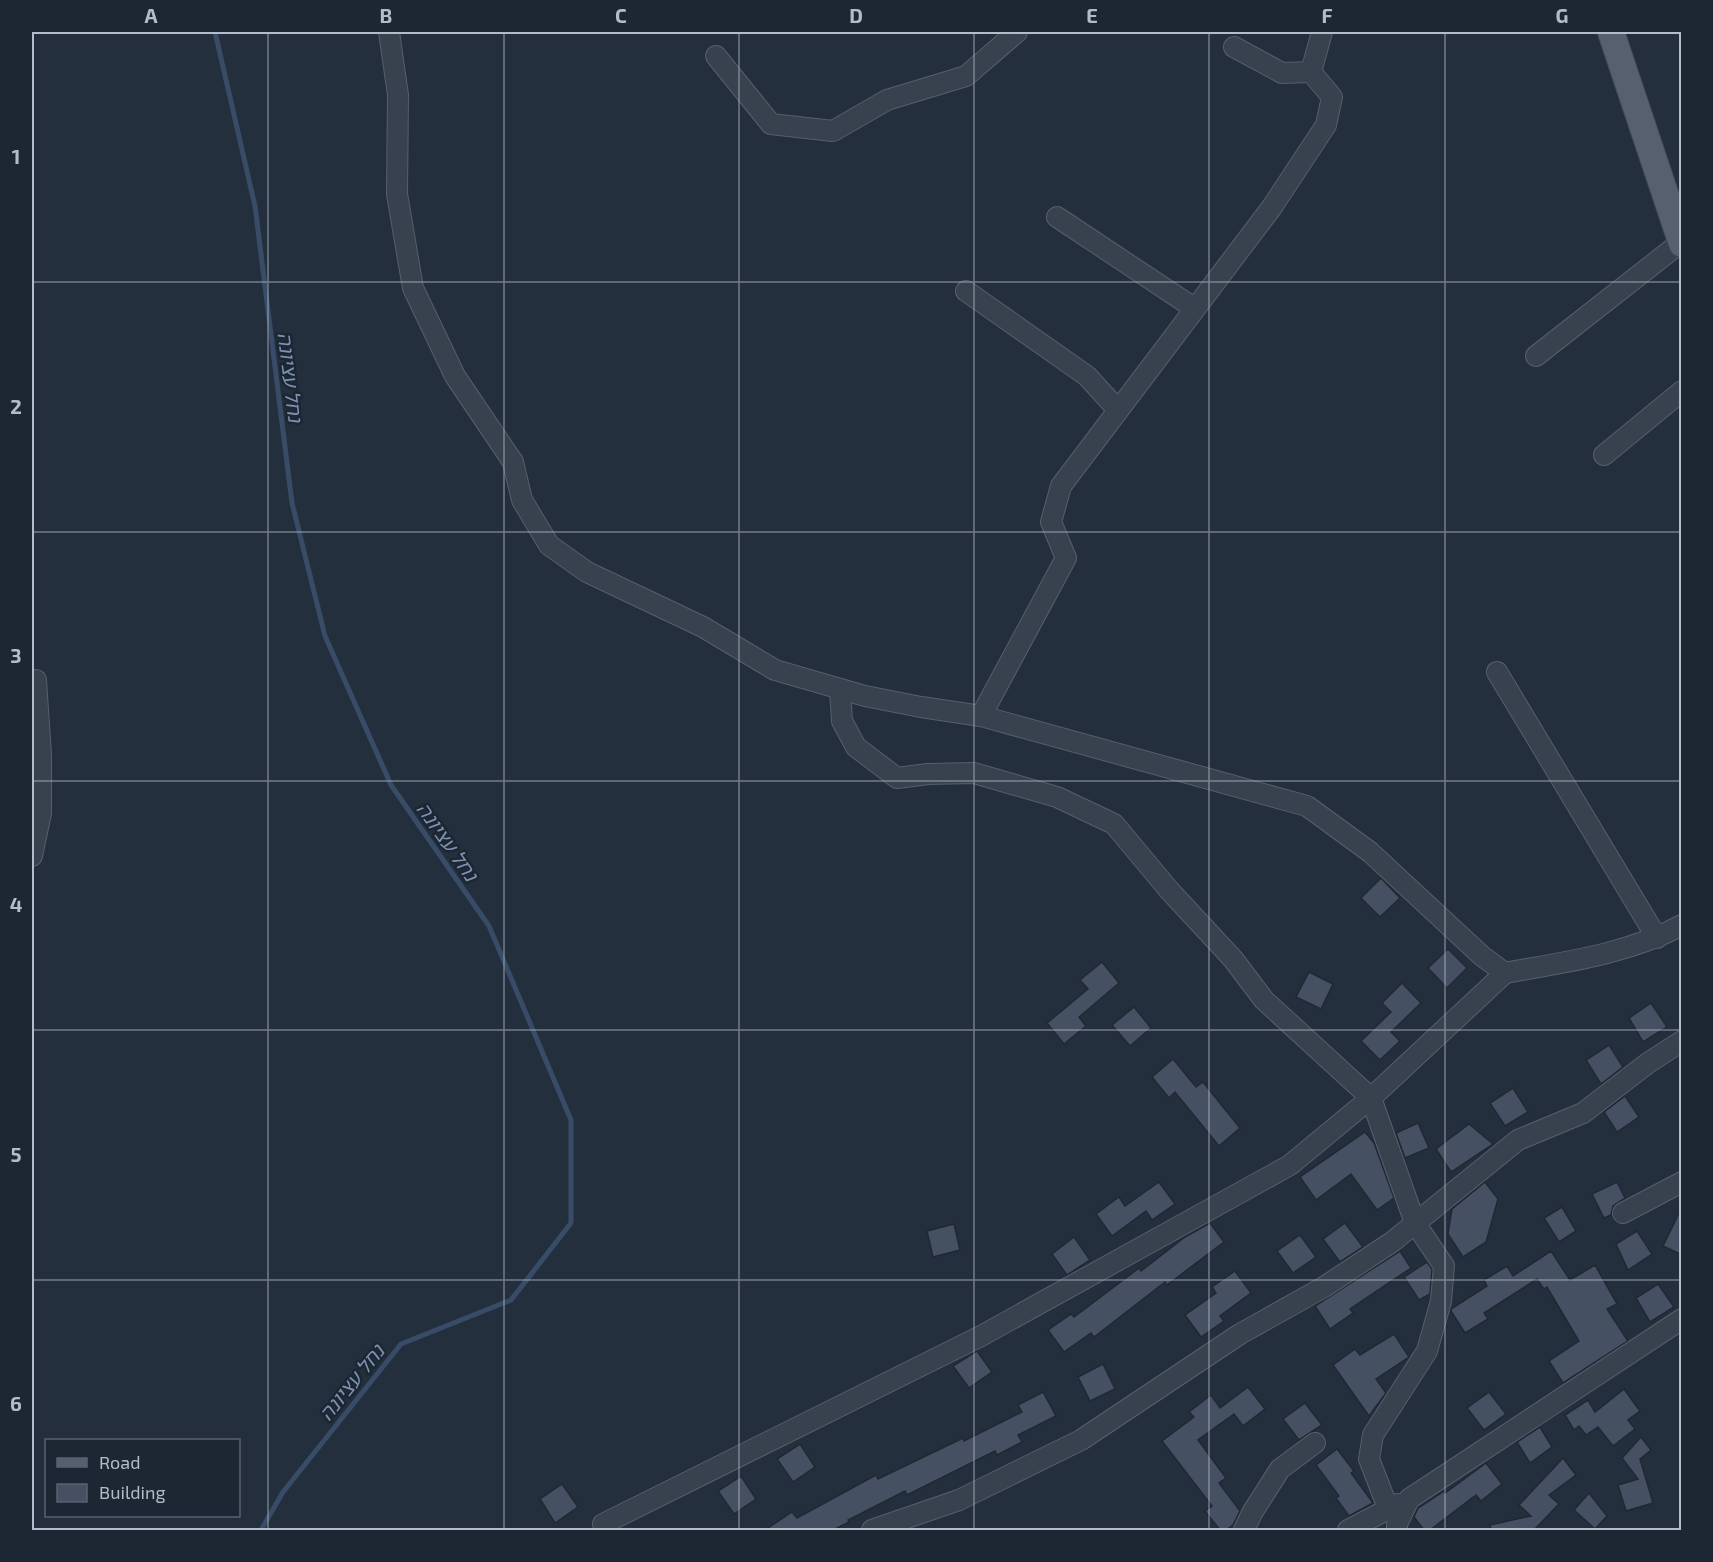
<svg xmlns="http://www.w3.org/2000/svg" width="1713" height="1562" font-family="'Exo 2','Noto Sans Hebrew',sans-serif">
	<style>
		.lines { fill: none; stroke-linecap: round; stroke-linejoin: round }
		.stream { stroke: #394c67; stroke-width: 5 }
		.building { fill: #455162; stroke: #1f2835; stroke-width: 1.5 }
		.minor-casing { stroke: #565f6c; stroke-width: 22 }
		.major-casing { stroke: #414a57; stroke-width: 28 }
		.minor { stroke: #38414e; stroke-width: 20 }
		.major { stroke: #56606e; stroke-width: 26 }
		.grid { fill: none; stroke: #b4bcc9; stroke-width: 1.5; stroke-opacity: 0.55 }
		.labels { text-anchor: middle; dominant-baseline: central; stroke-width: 5; stroke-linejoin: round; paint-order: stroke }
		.water-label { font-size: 20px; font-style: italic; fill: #7c92b1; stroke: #1d2633 }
		.neatline { fill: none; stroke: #b4bcc9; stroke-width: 2 }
		.grid-label { font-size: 20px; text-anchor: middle; font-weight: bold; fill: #b4bcc9 }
	</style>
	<rect width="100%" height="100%" fill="#242f3e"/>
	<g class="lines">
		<path class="stream" d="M215,32L255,206L292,503L325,636L391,785L489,926L571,1120V1223L511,1300L401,1344L283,1492L261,1530"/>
	</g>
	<g class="building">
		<path d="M1381,878L1400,898L1380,917L1361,898Z"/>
		<path d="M1448,949L1467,968L1447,988L1428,968Z"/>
		<path d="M1102,962L1119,983L1079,1017L1086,1026L1064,1044L1047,1023L1088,989L1080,980Z"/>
		<path d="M1309,972L1333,984L1321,1009L1296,997Z"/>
		<path d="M1402,983L1421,1003L1391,1032L1400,1041L1380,1060L1361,1041L1391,1012L1382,1003Z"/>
		<path d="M1651,1003L1667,1027L1643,1042L1629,1018Z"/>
		<path d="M1134,1007L1151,1028L1130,1046L1112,1025Z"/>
		<path d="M1609,1045L1623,1067L1601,1084L1586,1060Z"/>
		<path d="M1173,1059L1196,1087L1203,1082L1240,1128L1219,1146L1175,1092L1169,1098L1152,1077Z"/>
		<path d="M1513,1088L1528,1112L1505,1126L1490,1103Z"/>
		<path d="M1625,1096L1639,1117L1617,1132L1604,1112Z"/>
		<path d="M1418,1123L1429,1148L1405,1158L1396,1133Z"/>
		<path d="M1469,1124L1493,1144L1451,1172L1436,1149Z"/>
		<path d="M1365,1132L1374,1143L1394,1198L1377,1210L1351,1174L1316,1200L1300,1177Z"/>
		<path d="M1159,1182L1175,1204L1152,1220L1146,1211L1112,1236L1096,1214L1119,1197L1125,1206Z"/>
		<path d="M1485,1182L1498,1199L1486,1242L1463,1257L1448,1234L1452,1209Z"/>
		<path d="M1617,1182L1625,1198L1613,1206L1611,1215L1604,1218L1592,1194Z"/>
		<path d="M1562,1207L1576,1231L1559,1242L1544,1218Z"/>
		<path d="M1682,1207V1255L1663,1246Z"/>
		<path d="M1210,1223L1224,1242L1167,1285L1165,1282L1094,1337L1091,1333L1064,1352L1048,1330L1071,1314L1074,1317L1139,1268L1141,1271L1185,1237Z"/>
		<path d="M1345,1223L1363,1247L1340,1262L1323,1239Z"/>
		<path d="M954,1224L960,1250L933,1257L927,1231Z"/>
		<path d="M1637,1231L1652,1254L1628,1270L1616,1244Z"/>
		<path d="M1300,1235L1316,1257L1293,1273L1277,1251Z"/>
		<path d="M1074,1237L1090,1260L1067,1275L1052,1254Z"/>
		<path d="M1400,1251L1411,1268L1350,1309L1353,1313L1330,1329L1315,1306Z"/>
		<path d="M1551,1251L1570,1280L1595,1265L1617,1304L1607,1309L1628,1341L1563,1383L1549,1361L1579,1341L1547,1287L1544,1289L1537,1279L1484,1313L1488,1319L1465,1333L1451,1311V1309L1487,1286L1484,1280L1507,1266L1513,1276Z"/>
		<path d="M1427,1262L1432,1269L1430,1294L1419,1300L1404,1277Z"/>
		<path d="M1235,1271L1251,1293L1220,1316L1224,1321L1201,1337L1185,1315L1216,1293L1212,1287Z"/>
		<path d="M1658,1284L1674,1307L1650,1322L1636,1298Z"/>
		<path d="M1394,1334L1409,1357L1376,1379L1386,1393L1369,1416L1333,1365L1355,1349L1360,1355Z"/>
		<path d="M977,1351L992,1372L969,1388L953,1366Z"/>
		<path d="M1103,1364L1115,1389L1090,1401L1078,1377Z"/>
		<path d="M1248,1387L1265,1409L1243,1426L1234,1414L1198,1440L1226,1478L1219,1483L1240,1511L1233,1525L1226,1530H1220L1205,1511L1212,1506L1162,1441L1194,1417L1189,1412L1211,1395L1220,1408Z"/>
		<path d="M1624,1389L1640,1411L1628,1420L1635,1429L1613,1446L1598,1427L1586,1435L1579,1426L1574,1430L1565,1415L1588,1400L1595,1412Z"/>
		<path d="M1043,1392L1056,1416L1018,1435L1022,1442L997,1455L995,1451L907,1495L905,1491L848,1520L849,1522L833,1530H765L792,1512L797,1518L876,1475L878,1479L963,1438L964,1441L1022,1412L1018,1405Z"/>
		<path d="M1489,1392L1506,1414L1484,1430L1467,1408Z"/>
		<path d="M1305,1403L1322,1425L1299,1440L1283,1419Z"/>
		<path d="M1540,1427L1552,1447L1530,1463L1517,1442Z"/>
		<path d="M1641,1437L1651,1450L1640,1459L1653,1503L1626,1511L1618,1485L1638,1479L1622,1458Z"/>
		<path d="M800,1444L815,1467L793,1482L777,1459Z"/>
		<path d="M1337,1449L1354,1471L1351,1473L1373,1503L1349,1516L1336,1498L1339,1496L1316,1465Z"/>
		<path d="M1563,1458L1576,1475L1549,1495L1559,1504L1534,1530H1491L1490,1525L1531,1516L1519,1505Z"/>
		<path d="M1486,1463L1502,1484L1481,1501L1476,1495L1430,1530H1424L1414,1517L1418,1508L1444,1491L1445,1493Z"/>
		<path d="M741,1476L756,1499L734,1514L718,1491Z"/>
		<path d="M562,1484L578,1507L555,1523L540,1499Z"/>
		<path d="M1589,1493L1607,1516L1595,1529L1574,1510Z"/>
	</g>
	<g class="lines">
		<defs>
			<g id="minor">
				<path d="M389,32L398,95L397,194L413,288L455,376L513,462L522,500L549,545L587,572L703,627L775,670L865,696L921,707L981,716L1307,806L1370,852L1482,956L1505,973C1565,962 1628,954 1682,925"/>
				<path d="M1234,47L1282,73L1311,72"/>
				<path d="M716,56L771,124L833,131L887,100L966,76L1017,32"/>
				<path d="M1057,217L1194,308"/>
				<path d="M966,291L1087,376L1118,410"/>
				<path d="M1536,356L1680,243"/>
				<path d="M1604,455L1682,391"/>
				<path d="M1497,672L1657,938"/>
				<path d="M840,690L842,721L856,747L897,778L928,774L974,773L1057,797L1114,824L1169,890L1233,959L1264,1000L1371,1098L1415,1223L1444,1266L1441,1301L1427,1351L1373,1435L1369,1459L1388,1508"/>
				<path d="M981,716L1066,558L1051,522L1061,486L1272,207L1326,125L1332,97L1311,72L1322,32"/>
				<path d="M32,856L41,813V755L36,680"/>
				<path d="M1623,1213L1682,1182"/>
				<path d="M603,1524L981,1336L1290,1165L1371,1098L1505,973"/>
				<path d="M872,1530L959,1500L1081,1440L1240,1334L1324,1287L1392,1242L1518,1140L1583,1113L1648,1063L1682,1041"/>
				<path d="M1244,1530L1252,1513L1280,1469L1315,1443"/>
				<path d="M1348,1530L1398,1504"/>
				<path d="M1397,1530V1524L1409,1499L1682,1319"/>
			</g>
			<path id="major" d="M1611,32L1682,244"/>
		</defs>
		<use href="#minor" class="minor-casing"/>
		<use href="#major" class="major-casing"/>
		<use href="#minor" class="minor"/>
		<use href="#major" class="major"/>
	</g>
	<path class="grid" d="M268,32V1530M504,32V1530M739,32V1530M974,32V1530M1209,32V1530M1445,32V1530M32,282H1682M32,532H1682M32,781H1682M32,1030H1682M32,1280H1682"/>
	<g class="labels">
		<g class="water-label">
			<text transform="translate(291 377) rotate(83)">נחל עציונה</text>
			<text transform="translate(448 841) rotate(55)">נחל עציונה</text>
			<text transform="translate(351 1382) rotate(-51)">נחל עציונה</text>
		</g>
	</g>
	<rect width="1713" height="1562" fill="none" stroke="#1d2633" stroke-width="66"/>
	<rect x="45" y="1439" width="195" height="78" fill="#1d2633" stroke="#59626f" stroke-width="1.5"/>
	<rect x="57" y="1458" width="30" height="9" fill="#56606e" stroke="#59626f" stroke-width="1.5"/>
	<text x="99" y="1469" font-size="18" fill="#b4bcc9">Road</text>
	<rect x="57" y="1484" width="30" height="18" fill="#455162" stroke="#59626f" stroke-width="1.5"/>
	<text x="99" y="1499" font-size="18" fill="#b4bcc9">Building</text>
	<rect x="33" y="33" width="1647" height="1496" class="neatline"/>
	<g class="grid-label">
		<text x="151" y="23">A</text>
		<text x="386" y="23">B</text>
		<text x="621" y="23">C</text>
		<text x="856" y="23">D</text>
		<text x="1092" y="23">E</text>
		<text x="1327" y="23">F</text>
		<text x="1562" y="23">G</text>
		<text x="16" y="164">1</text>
		<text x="16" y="414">2</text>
		<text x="16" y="663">3</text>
		<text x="16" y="912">4</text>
		<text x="16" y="1162">5</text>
		<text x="16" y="1411">6</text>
	</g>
</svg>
